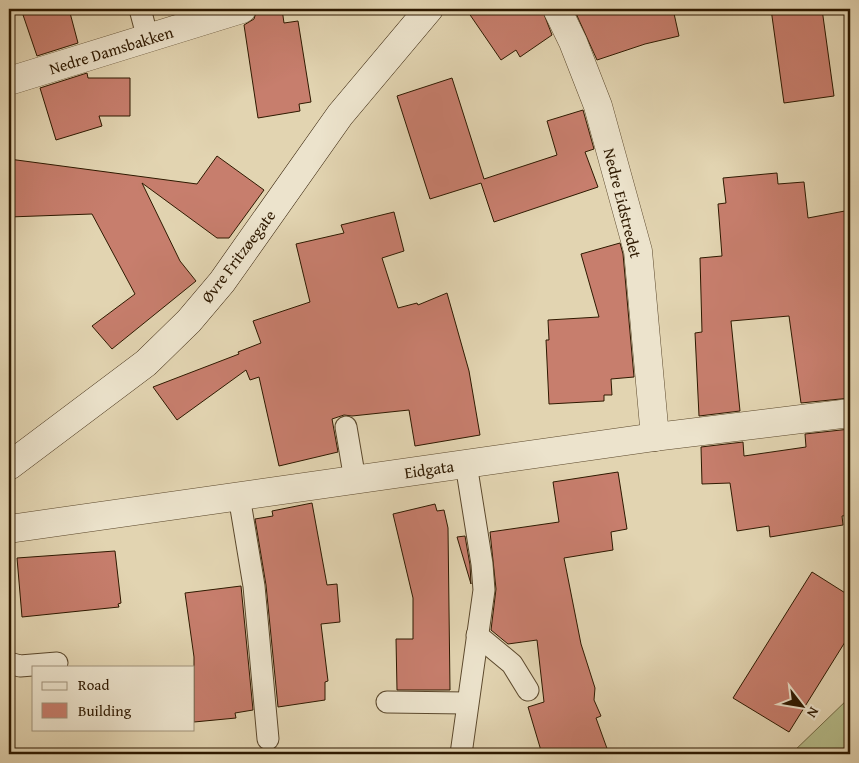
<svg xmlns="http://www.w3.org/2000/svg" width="859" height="763" font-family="'Gentium Book Plus',serif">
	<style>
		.green { fill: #b5bc8a; stroke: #726a45 }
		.building { fill: #c77e6d; stroke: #2e1900 }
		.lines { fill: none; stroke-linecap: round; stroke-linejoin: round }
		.service-casing { stroke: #5b482c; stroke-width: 23 }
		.minor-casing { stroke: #5b482c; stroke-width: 29 }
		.secondary-casing { stroke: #2e1900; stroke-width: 29 }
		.service { stroke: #ece3cc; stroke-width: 21 }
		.minor { stroke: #ece3cc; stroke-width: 28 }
		.secondary { stroke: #ece3cc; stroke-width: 28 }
		.labels { text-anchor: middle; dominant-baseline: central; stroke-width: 5; stroke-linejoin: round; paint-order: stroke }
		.street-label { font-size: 16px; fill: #2e1900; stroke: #ece3cc }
	</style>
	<rect width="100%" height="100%" fill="#e2d4b1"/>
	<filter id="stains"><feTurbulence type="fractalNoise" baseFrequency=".004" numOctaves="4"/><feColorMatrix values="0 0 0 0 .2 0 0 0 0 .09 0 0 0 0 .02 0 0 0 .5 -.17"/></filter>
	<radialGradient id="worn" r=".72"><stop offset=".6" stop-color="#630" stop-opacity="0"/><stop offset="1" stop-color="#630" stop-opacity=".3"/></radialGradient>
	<path class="green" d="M850,697V754H791Z"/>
	<g class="building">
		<path d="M21,9H69L78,43L37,56Z"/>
		<path d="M257,9H282L284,23L298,21L311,102L299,104L300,111L258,118L244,25L254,19Z"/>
		<path d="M466,9H542L552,35L520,57L516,50L501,60Z"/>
		<path d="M574,9H673L679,36L645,44L597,60Z"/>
		<path d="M771,9H822L834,96L784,103Z"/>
		<path d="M87,73L88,78H130V116H99L102,126L56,140L40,88Z"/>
		<path d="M452,78L484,179L557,155L547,121L583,110L594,149L585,152L598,187L494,222L481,183L430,199L397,96Z"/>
		<path d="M217,156L264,190L229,238H217L142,183L180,261L196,281L112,349L92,326L135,294L92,214L9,217V159L197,184Z"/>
		<path d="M777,173L778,184L804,182L808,218L850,210V398L801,403L789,316L731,321L740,411L699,416L695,333L702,332L700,258L722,256L718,204L726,203L723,178Z"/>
		<path d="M394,212L404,251L382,258L398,308L417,303L418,305L447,293L469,371L480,435L415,446L409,410L352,416L344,415L332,419L338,452L279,466L259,377L250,380L246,370L177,420L153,387L239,354L238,352L261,343L253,321L310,302L296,244L344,233L341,225Z"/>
		<path d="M620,243L623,254L634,377L611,379L612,395H604V401L549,404L546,340H549L548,320L599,317L581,254Z"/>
		<path d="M850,429V515L842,516L843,525L770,537L769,526L737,531L730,483L702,484L701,447L743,442L744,456L806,447L805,434Z"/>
		<path d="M618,472L627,529L611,532L613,550L564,558L581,644L595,688L594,700L601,716L596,718L609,754H542L528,707L544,702L537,640L508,644L491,630L496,589L490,532L559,522L553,482Z"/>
		<path d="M312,503L327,585L337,584L340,622L321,624L328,681L325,682V700L278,707L266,585L255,519L273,516L272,511Z"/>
		<path d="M435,504L437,511L444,510L448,528L450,690H397L396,639H413V598L393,514Z"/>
		<path d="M465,536L470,565L471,584L457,537Z"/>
		<path d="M115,551L121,603L118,604L119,607L22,617L17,558Z"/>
		<path d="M812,572L850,596V634L789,732L733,698Z"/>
		<path d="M241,586L253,710L235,713L236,718L194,722V657L185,593Z"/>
	</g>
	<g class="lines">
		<defs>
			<g id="service">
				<path d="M140,9L148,39"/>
				<path d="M346,427L355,480"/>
				<path d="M239,496L254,586L268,739"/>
				<path d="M477,635L512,664L528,690"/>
				<path d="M9,663L20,666L57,663"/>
				<path d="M387,702L466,703"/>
				<path d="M461,754L484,590L482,564L466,464"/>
			</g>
			<g id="minor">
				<path d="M557,9L573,42L598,106L638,251L655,437"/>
				<path d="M9,81L242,9"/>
				<path d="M9,529L655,437L850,413"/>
			</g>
			<path id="secondary" d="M9,466L146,363L189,321L222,282L340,115L429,9"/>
		</defs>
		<use href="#service" class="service-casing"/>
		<use href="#minor" class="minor-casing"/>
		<use href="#secondary" class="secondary-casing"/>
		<use href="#service" class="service"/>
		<use href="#minor" class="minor"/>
		<use href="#secondary" class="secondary"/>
	</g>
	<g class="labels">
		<g class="street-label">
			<text transform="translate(111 50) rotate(-17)">Nedre Damsbakken</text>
			<text transform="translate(623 203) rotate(76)">Nedre Eidstredet</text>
			<text transform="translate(238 256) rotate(-53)">Øvre Fritzøegate</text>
			<text transform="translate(429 469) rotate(-8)">Eidgata</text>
		</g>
	</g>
	<rect width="859" height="763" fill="none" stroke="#e2d4b1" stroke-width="30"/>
	<rect x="10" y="10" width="839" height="743" fill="none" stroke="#2e1900" stroke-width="2.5"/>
	<rect x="15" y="15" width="829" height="733" fill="none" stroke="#2e1900"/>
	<rect x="32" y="666" width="162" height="65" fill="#ece3cc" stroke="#a0927a"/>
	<rect x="42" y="682" width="25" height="8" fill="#ece3cc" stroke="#a0927a"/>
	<text x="78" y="690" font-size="15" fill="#2e1900">Road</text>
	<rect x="42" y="703" width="25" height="15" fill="#c77e6d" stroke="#a0927a"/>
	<text x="78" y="716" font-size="15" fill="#2e1900">Building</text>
	<g transform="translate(802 706) rotate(121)" stroke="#ece3cc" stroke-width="4" paint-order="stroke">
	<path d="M0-4L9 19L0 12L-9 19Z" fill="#2e1900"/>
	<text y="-8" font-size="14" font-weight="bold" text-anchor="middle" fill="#2e1900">N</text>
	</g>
	<rect width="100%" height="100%" filter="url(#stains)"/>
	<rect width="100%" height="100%" fill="url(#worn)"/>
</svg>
